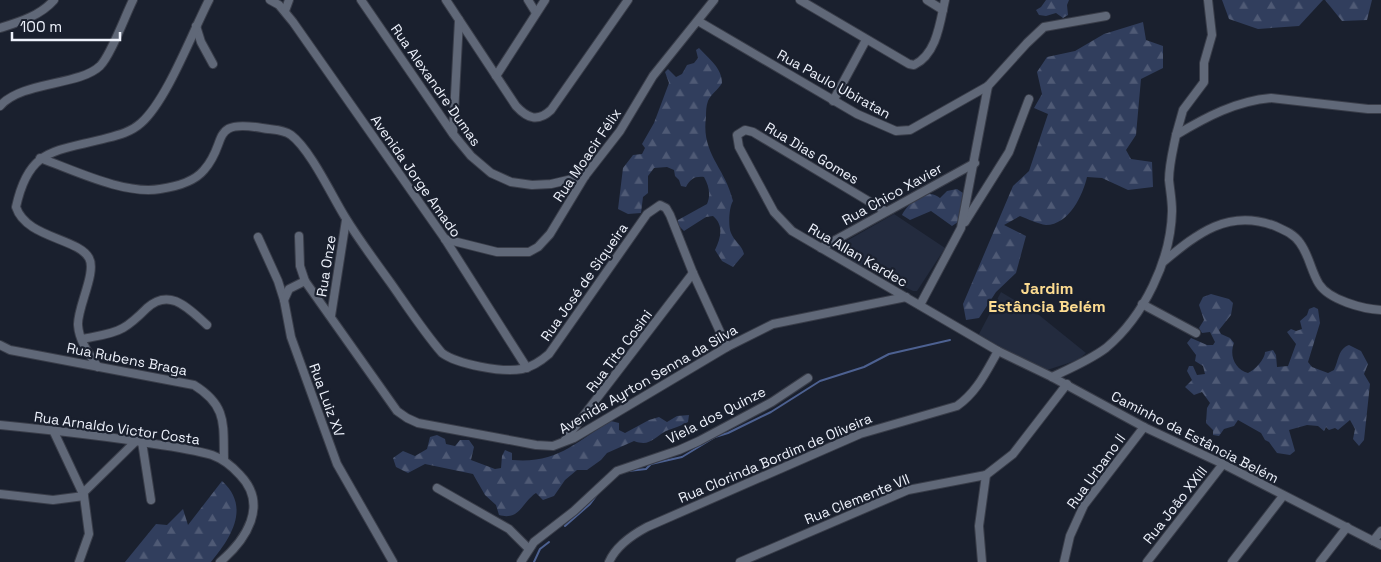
<svg xmlns="http://www.w3.org/2000/svg" width="1381" height="562" font-family="'Space Grotesk',sans-serif">
	<style>
		.built { fill: #232b3e }
		.forest { fill: url(#forest-firs) }
		.lines { fill: none; stroke-linecap: round; stroke-linejoin: round }
		.stream { stroke: #4d6191; stroke-width: 2 }
		.minor-casing { stroke: #393d49; stroke-width: 10 }
		.minor { stroke: #606878; stroke-width: 8 }
		.labels { text-anchor: middle; dominant-baseline: central; stroke-width: 4.5; stroke-linejoin: round; paint-order: stroke }
		.street-label { font-size: 14px; fill: #eef2fc; stroke: #1a202e }
		.quarter-label { font-size: 16px; font-weight: bold; fill: #fcdb90; stroke: #1a202e }
	</style>
	<defs>
		<pattern id="forest-firs" width="22" height="20" patternUnits="userSpaceOnUse" patternTransform="scale(1.25)"><rect width="22" height="20" fill="#313e5d"/><path d="M5 1l3.5 6h-7zM16 11l3.5 6h-7z" fill="#4f5a75"/></pattern>
	</defs>
	<rect width="100%" height="100%" fill="#1a202e"/>
	<g class="built">
		<path d="M894,214L945,248L917,291H913L841,256L838,252L843,243Z"/>
		<path d="M1001,292L1039,315L1086,353L1078,360L1047,370L978,336Z"/>
	</g>
	<g class="forest">
		<path d="M1046,0H1069L1067,5L1068,15L1063,18L1056,13L1046,16L1039,15L1036,10L1041,7Z"/>
		<path d="M1222,0H1323L1299,26L1258,29L1229,19Z"/>
		<path d="M1325,0H1372L1367,20L1342,21Z"/>
		<path d="M1143,22L1146,40L1163,46V68L1141,79L1136,135L1126,150L1131,159L1152,162L1153,187L1128,190L1102,178L1087,177C1083,195 1069,225 1046,225C1038,224 1028,219 1020,216L1004,225L1026,236L1016,273L996,292L979,318L966,320L963,304L1013,186L1029,171L1048,114L1034,108L1042,94L1037,72L1047,57L1075,51L1104,34Z"/>
		<path d="M699,48C709,59 722,68 722,83C718,90 711,94 708,101C706,106 706,112 706,117C701,154 725,167 733,201C729,207 728,226 731,233C734,241 742,245 744,254L733,267L722,261L715,250C721,238 724,225 713,216L706,217L684,231L678,225V220L707,204C711,195 709,186 704,177C695,176 690,179 686,187L681,186L679,180L675,176L674,170L667,167L654,168L648,176V193L643,197L641,213L628,214L618,209L623,168L633,155L642,154L645,148L642,144L654,123L669,83L665,72L668,69L676,77L682,74L687,65L694,63L698,58L696,50Z"/>
		<path d="M957,189L963,193L958,222L952,226L931,211L910,220L902,215C908,203 926,186 940,198L947,191Z"/>
		<path d="M1211,294L1229,299L1233,303L1231,315L1219,330L1221,334L1230,338L1234,343C1229,356 1235,369 1248,373C1255,370 1265,359 1265,352L1273,350L1276,355L1277,367L1288,366L1296,344L1287,332L1291,329L1296,331L1302,329L1300,321L1307,315L1309,309L1314,307L1318,309L1320,323L1308,362L1312,367L1328,373L1334,370C1339,360 1338,349 1349,345L1361,351L1368,364L1364,374L1370,384L1364,440L1359,446L1353,439L1355,429L1350,420L1338,430L1335,428L1329,430L1326,427L1324,431L1318,426L1307,425L1289,430L1295,451L1290,455L1277,453L1269,442L1265,440L1261,433L1238,420L1234,426L1224,429L1219,436L1213,435V430L1206,423L1207,408L1210,403L1202,392L1194,395L1185,387L1192,380L1187,371L1189,366H1193L1197,375L1205,374L1203,366L1195,361L1196,355L1187,343L1191,338L1207,345H1213L1215,342L1210,332L1202,333L1199,328L1204,320L1199,305L1203,297Z"/>
		<path d="M689,415L688,422C681,426 673,428 666,431C653,438 650,447 634,441L607,453L601,460L587,470H577L565,480L554,496L543,500L536,493C522,502 520,521 499,515L496,505L485,495L473,474L425,464L408,473L396,467L393,458L403,451L415,456L427,449L430,437L437,435L445,439L446,444L455,446L460,440H469L474,447L471,460L495,469L501,468L502,456L505,450L512,453V460C558,464 575,442 611,421L619,423V430L625,433L649,420L659,417L667,422L677,416Z"/>
		<path d="M222,481C251,507 231,538 211,562H125L156,524L167,525L183,509L188,525Z"/>
	</g>
	<g class="lines">
		<g class="stream">
			<path d="M628,471L646,469L651,464L682,457L715,437L728,433L771,412L820,381L864,367L889,354L950,340"/>
			<path d="M565,526L590,504L599,492"/>
			<path d="M534,562L540,549L549,542"/>
		</g>
		<defs>
			<g id="minor">
				<path d="M270,0L279,5L293,22L445,239L527,368"/>
				<path d="M361,0L453,134L471,156L491,173L511,182L532,185L551,184L585,176"/>
				<path d="M446,0L516,106C528,119 538,122 551,110L628,0"/>
				<path d="M528,0L536,13"/>
				<path d="M800,0L909,64L914,65C937,54 940,22 945,0"/>
				<path d="M927,0L943,10"/>
				<path d="M285,11L289,0"/>
				<path d="M698,21L857,114L896,131L910,130L988,86L1027,43L1044,27L1106,16"/>
				<path d="M196,26L201,42L213,64"/>
				<path d="M0,28C19,22 40,16 54,0"/>
				<path d="M496,76L545,0"/>
				<path d="M833,101L866,40"/>
				<path d="M0,106C22,81 79,86 100,66C111,55 125,16 133,0"/>
				<path d="M453,133L459,20"/>
				<path d="M1176,135L1183,110L1204,82V63L1212,35L1208,0"/>
				<path d="M40,158C74,170 124,195 160,189C174,187 194,182 204,170C229,142 208,119 262,128C272,130 283,129 291,135C310,149 332,196 345,217C359,240 375,261 390,282C407,306 423,331 442,353C457,364 502,373 522,369C532,367 541,361 549,354L647,214L660,205L666,208L670,215L693,273L727,347"/>
				<path d="M885,211L753,132L745,130L737,135L739,147L774,212L792,231L998,351L1052,377L1144,427L1223,464L1381,545"/>
				<path d="M965,222L1009,152L1029,99"/>
				<path d="M299,236L300,266L305,281L397,411L407,418L418,423L536,445L553,446L574,438L727,347L773,324L906,297"/>
				<path d="M258,237L278,281L284,300L291,337L337,464L393,562"/>
				<path d="M445,239L497,252H529L538,247L550,234L585,176L620,131L653,76L714,0"/>
				<path d="M821,248L975,163"/>
				<path d="M1163,262C1197,234 1228,208 1275,226C1284,230 1294,234 1300,243C1309,255 1311,271 1319,284C1329,300 1363,309 1381,310"/>
				<path d="M284,300L289,289L305,281"/>
				<path d="M1142,304L1196,333"/>
				<path d="M920,305L961,228L988,86"/>
				<path d="M331,316L346,220"/>
				<path d="M82,339C95,336 111,335 123,328C132,323 140,315 147,308C170,287 189,309 207,325"/>
				<path d="M0,345L10,350L194,385C228,406 223,425 224,460"/>
				<path d="M98,367C89,354 79,341 78,325C77,308 97,272 89,258C78,238 26,238 16,207C29,147 55,152 107,138C119,135 131,132 141,123C167,100 192,33 209,0"/>
				<path d="M1052,377C1071,368 1090,360 1106,348C1144,316 1171,260 1172,211C1172,200 1170,190 1169,180C1169,165 1173,150 1176,135C1206,117 1236,101 1271,98L1368,109H1381"/>
				<path d="M0,425C50,430 99,435 148,443C169,446 192,449 212,455C223,459 232,466 240,475C269,505 246,540 220,562"/>
				<path d="M53,430L84,496L89,534L79,562"/>
				<path d="M565,440L693,273"/>
				<path d="M142,442L151,500"/>
				<path d="M437,488L509,529L528,548"/>
				<path d="M83,493L136,441"/>
				<path d="M0,494L53,500L84,496"/>
				<path d="M1373,541L1381,531"/>
				<path d="M521,562L534,542L574,511L617,471L679,450L699,441L772,402L808,378"/>
				<path d="M609,562C616,546 632,535 647,527L860,434L957,406C977,392 986,372 998,351"/>
				<path d="M740,562L908,490L986,475L1013,454L1067,384"/>
				<path d="M982,562L979,526L986,475"/>
				<path d="M1064,562L1070,536L1084,505L1144,427"/>
				<path d="M1147,562L1223,464"/>
				<path d="M1232,562L1283,496"/>
				<path d="M1320,562L1347,527"/>
			</g>
		</defs>
		<use href="#minor" class="minor-casing"/>
		<use href="#minor" class="minor"/>
	</g>
	<g class="labels">
		<g class="street-label">
			<text transform="translate(834 84) rotate(29)">Rua Paulo Ubiratan</text>
			<text transform="translate(436 85) rotate(55)">Rua Alexandre Dumas</text>
			<text transform="translate(812 153) rotate(31)">Rua Dias Gomes</text>
			<text transform="translate(587 155) rotate(-56)">Rua Moacir Félix</text>
			<text transform="translate(416 176) rotate(55)">Avenida Jorge Amado</text>
			<text transform="translate(892 194) rotate(-29)">Rua Chico Xavier</text>
			<text transform="translate(858 255) rotate(30)">Rua Allan Kardec</text>
			<text transform="translate(326 266) rotate(-81)">Rua Onze</text>
			<text transform="translate(584 282) rotate(-55)">Rua José de Siqueira</text>
			<text transform="translate(619 351) rotate(-53)">Rua Tito Cosini</text>
			<text transform="translate(127 359) rotate(11)">Rua Rubens Braga</text>
			<text transform="translate(648 379) rotate(-30)">Avenida Ayrton Senna da Silva</text>
			<text transform="translate(327 400) rotate(70)">Rua Luiz XV</text>
			<text transform="translate(716 415) rotate(-27)">Viela dos Quinze</text>
			<text transform="translate(117 428) rotate(8)">Rua Arnaldo Victor Costa</text>
			<text transform="translate(1195 437) rotate(27)">Caminho da Estância Belém</text>
			<text transform="translate(775 458) rotate(-23)">Rua Clorinda Bordim de Oliveira</text>
			<text transform="translate(1096 471) rotate(-54)">Rua Urbano II</text>
			<text transform="translate(857 499) rotate(-22)">Rua Clemente VII</text>
			<text transform="translate(1175 505) rotate(-52)">Rua João XXIII</text>
		</g>
		<g class="quarter-label">
			<text x="1047" y="288">Jardim<tspan x="1047" dy="18">Estância Belém</tspan></text>
		</g>
	</g>
	<path d="M12 32v8h108v-8" fill="none" stroke="#eef2fc" stroke-width="2.5"/>
	<text x="20" y="32" font-size="15" fill="#eef2fc" stroke="#1a202e" stroke-width="4" paint-order="stroke">100 m</text>
</svg>
